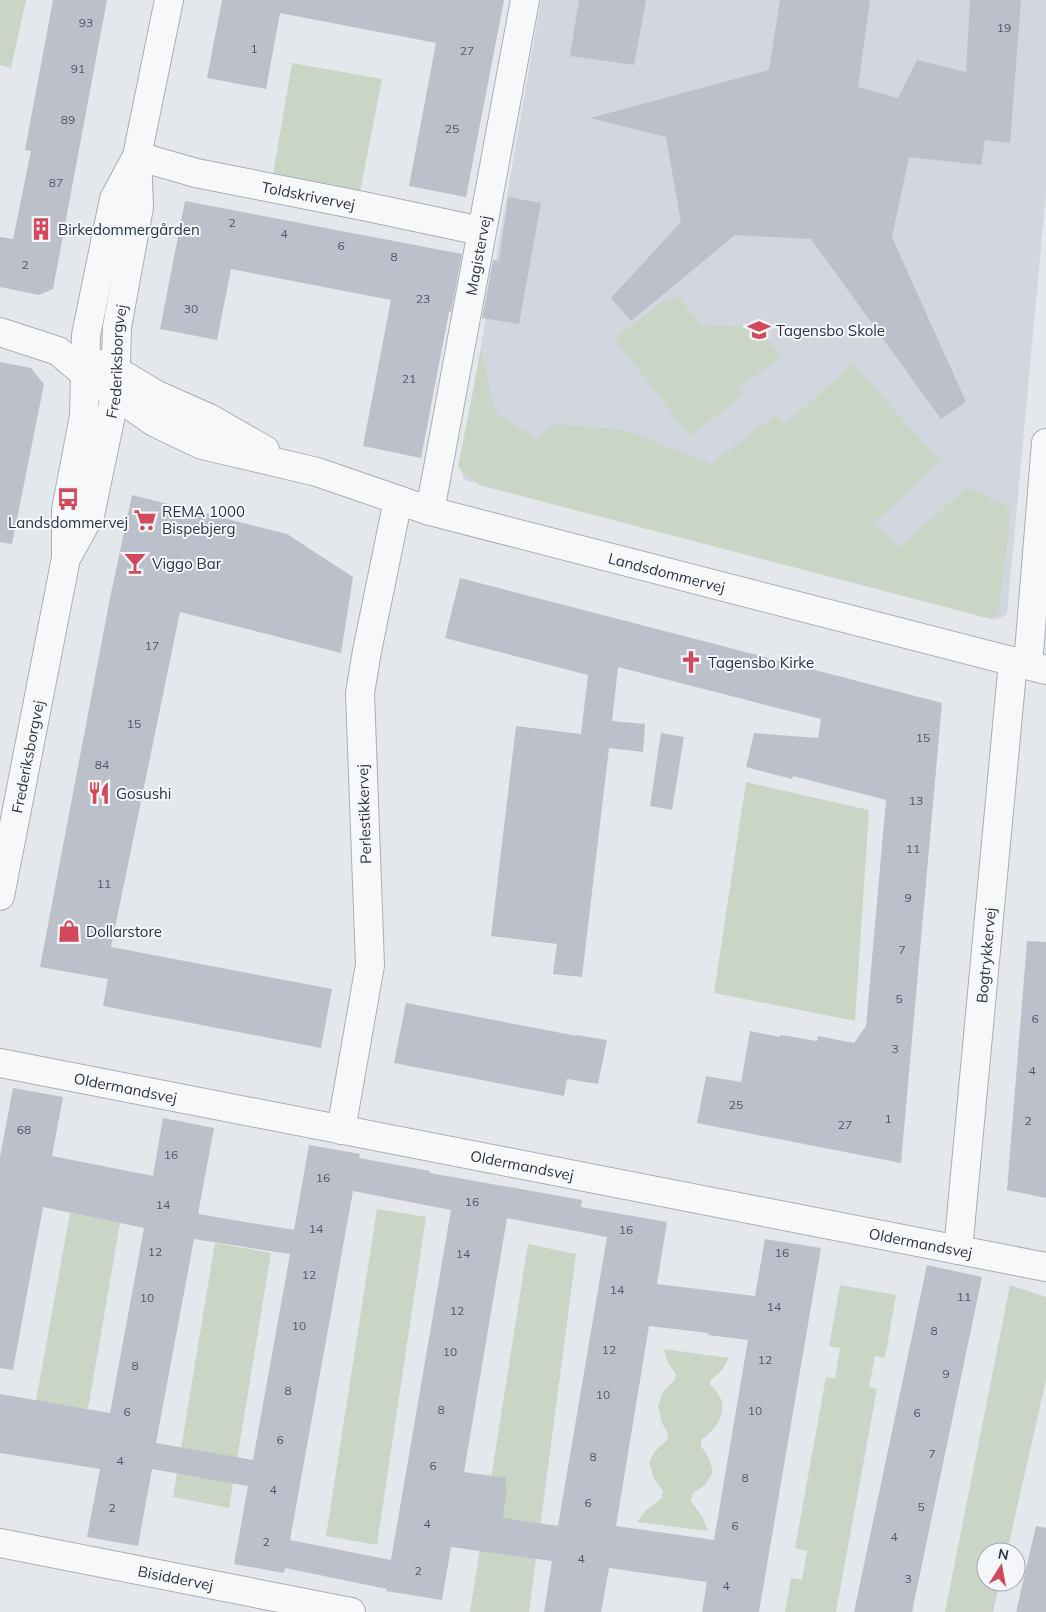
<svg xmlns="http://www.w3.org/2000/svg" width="1046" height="1612" font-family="Mulish,sans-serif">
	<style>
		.built { fill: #d2d6de }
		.green { fill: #c9d6c5 }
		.building { fill: #bbc0ca; fill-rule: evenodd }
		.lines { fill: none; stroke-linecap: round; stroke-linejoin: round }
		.minor-casing { stroke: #a9aeb7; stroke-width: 30 }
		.minor { stroke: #f7f8fa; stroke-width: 28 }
		.labels { text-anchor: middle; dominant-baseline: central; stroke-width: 4; stroke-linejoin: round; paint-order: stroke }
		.number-label { font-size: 12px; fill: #4f5766 }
		.street-label { font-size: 15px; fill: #2b3445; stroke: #f4f6f9 }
		.poi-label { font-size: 15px; fill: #2b3445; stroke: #f4f6f9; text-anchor: start }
	</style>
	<rect width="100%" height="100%" fill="#e4e7ec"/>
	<path class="built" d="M541,0H1046V193L1007,614L996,620L464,480L460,467Z"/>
	<g class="green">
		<path d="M0,0H26L11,68L0,65Z"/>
		<path d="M292,63L382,79L360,192L273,175Z"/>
		<path d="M678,296L701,325L759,327L780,357L739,388L743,395L690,436L615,339L668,297L670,301Z"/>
		<path d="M481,350L495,412L536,439L555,424L625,430L710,464L776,415L786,424L852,364L941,461L875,522L900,548L967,487L1011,508L999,612L991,619L479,485L458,467Z"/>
		<path d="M746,782L869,810L855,1021L714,993Z"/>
		<path d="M377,1209L426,1217L377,1545L326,1536Z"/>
		<path d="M70,1213L120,1223L88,1409L36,1401Z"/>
		<path d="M215,1243L271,1253L229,1508L173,1497Z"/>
		<path d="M528,1244L576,1254L529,1612H470Z"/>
		<path d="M840,1285L896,1295L885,1358L875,1356L869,1387L877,1389L836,1612H785L791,1578L802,1580L807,1551L795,1548L826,1377L835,1378L840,1348L829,1346Z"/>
		<path d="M1010,1285L1046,1297V1380L1007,1552H986V1582H1000L993,1612H945Z"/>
		<path d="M664,1349L729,1358L722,1370L711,1380L710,1384C713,1388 718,1392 720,1397C728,1415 715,1430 701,1440V1446L709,1458L713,1472L705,1485L692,1494L691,1501L703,1518L708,1531L637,1522L646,1510L662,1498L663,1491L654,1479L649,1462L655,1451L667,1440L668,1434L662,1423L658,1406L664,1390L675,1380L676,1374L668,1363Z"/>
	</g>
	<g class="building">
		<path d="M53,0H107L53,289L39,295L0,287V237L13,239L31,151L25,150Z"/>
		<path d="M222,0H504L466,197L409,186L436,43L280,13L266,89L207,78Z"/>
		<path d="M579,0H646L634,65L570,56Z"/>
		<path d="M780,0H870L858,87L898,98L917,60L966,72L970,0H1021L1010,143L985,140L981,165L909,157L892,237L966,402L941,419L811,239L735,235L631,321L611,298L681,222L666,137L590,118L769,70Z"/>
		<path d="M508,197L541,203L519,324L482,318L493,260L499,261Z"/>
		<path d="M185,201L462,254L451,312H449L421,458L363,446L391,300L231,269L217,340L160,329Z"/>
		<path d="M0,362L31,368L44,384L12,544L0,542Z"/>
		<path d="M132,495L287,534L353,577L341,653L180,612L111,947L332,989L321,1048L103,1006L108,979L40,967L110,598Z"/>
		<path d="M460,578L942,703L901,1163L697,1123L706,1076L741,1082L750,1031L780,1037L781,1035L817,1041L818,1036L854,1043L866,1026L886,800L793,776L792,779L746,767L754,733L818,738L821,719L618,667L612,721L645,724L643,752L609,748L582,977L553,974L557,944L491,936L516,726L581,734L588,675L445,638Z"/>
		<path d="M661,733L684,737L672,810L650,806Z"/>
		<path d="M1027,941L1046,942V1198L1007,1190Z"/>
		<path d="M406,1003L577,1036V1035L607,1040L598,1084L567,1079L564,1096L394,1063Z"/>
		<path d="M13,1088L63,1097L52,1156L153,1176L163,1118L214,1128L198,1214L294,1230L309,1145L360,1154L359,1158L430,1171V1173L582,1200L581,1207L667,1222L657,1284L755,1296L765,1239L821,1248L759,1612H702L707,1582L609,1568L601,1612H544L552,1561L451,1547L442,1600L386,1591L387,1589L285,1568L284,1573L234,1564L248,1486L152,1469L138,1546L87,1537L100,1469L0,1453V1394L110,1413L144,1228L43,1207L13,1370L0,1368V1157ZM353,1191L451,1210L391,1560L290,1540ZM507,1218L607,1237L558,1526L503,1518L507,1487H505L506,1478L464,1472ZM194,1239L290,1254L253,1460L156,1443ZM649,1326L709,1333L708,1335L748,1340L714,1540L616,1526Z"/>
		<path d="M927,1265L982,1277L912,1612H854Z"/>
		<path d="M1036,1526L1046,1528V1612H1016Z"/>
	</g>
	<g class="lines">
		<defs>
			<g id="minor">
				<path id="s1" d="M137,156L196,173L368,207L481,231"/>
				<path id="s2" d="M0,332L58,351L85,374L154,422L202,445L317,472L430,511L1046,670"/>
				<path d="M102,364L107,365L157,395L209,418L265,450"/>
				<path id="s3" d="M430,511L525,0"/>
				<path id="s4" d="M68,555L90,515L115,396L117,327L139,207L137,156L169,0"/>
				<path d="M1028,665L1046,443"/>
				<path id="s5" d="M0,896L66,558V510L84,416L86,335L114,199L137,156"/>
				<path id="s6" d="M0,1063L1046,1267"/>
				<path d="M341,1130L370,965L360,693L367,651L398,500"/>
				<path id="s7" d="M958,1250L1013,661"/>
				<path id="s8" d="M0,1543L351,1612"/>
			</g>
		</defs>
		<use href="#minor" class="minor-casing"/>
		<use href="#minor" class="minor"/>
	</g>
	<defs>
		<symbol id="building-bare" viewBox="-9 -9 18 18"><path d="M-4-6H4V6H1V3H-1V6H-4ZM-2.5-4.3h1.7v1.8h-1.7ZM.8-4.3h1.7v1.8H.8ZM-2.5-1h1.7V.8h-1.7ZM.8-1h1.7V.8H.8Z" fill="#d1495b" stroke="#f4f6f9" stroke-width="2.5" paint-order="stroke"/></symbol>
		<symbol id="school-bare" viewBox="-9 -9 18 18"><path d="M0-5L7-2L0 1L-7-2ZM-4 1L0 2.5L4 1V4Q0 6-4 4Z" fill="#d1495b" stroke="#f4f6f9" stroke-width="2.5" paint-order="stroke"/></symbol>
		<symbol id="bus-bare" viewBox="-9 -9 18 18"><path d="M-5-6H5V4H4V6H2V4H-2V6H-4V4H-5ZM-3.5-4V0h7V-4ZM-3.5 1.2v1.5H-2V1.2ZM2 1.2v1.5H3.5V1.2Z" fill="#d1495b" stroke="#f4f6f9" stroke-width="2.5" paint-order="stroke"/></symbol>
		<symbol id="supermarket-bare" viewBox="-9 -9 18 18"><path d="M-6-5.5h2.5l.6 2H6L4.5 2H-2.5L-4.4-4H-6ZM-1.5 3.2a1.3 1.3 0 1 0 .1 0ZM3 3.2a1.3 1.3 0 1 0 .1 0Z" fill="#d1495b" stroke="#f4f6f9" stroke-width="2.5" paint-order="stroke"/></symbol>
		<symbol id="bar-bare" viewBox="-9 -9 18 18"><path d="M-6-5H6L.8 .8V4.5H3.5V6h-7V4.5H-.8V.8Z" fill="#d1495b" stroke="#f4f6f9" stroke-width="2.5" paint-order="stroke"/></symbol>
		<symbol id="church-bare" viewBox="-9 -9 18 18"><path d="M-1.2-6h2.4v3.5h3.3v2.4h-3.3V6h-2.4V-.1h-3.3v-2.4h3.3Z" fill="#d1495b" stroke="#f4f6f9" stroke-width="2.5" paint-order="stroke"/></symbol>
		<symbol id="restaurant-bare" viewBox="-9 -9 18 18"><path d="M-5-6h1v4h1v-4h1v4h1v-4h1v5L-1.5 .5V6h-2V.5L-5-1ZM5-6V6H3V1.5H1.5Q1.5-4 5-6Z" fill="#d1495b" stroke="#f4f6f9" stroke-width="2.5" paint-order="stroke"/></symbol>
		<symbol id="shop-bare" viewBox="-9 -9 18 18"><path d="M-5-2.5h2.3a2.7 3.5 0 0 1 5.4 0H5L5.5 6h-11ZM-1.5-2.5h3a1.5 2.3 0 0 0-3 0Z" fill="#d1495b" stroke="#f4f6f9" stroke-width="2.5" paint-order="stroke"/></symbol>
	</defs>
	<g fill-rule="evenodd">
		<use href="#building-bare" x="25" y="213" width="32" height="32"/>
		<use href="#school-bare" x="743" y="314" width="32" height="32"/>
		<use href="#bus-bare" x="52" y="483" width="32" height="32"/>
		<use href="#supermarket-bare" x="129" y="504" width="32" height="32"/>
		<use href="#bar-bare" x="119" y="547" width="32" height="32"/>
		<use href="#church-bare" x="675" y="646" width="32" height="32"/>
		<use href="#restaurant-bare" x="83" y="777" width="32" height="32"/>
		<use href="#shop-bare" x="53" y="915" width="32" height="32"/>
	</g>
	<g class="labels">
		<g class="number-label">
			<text x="86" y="22">93</text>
			<text x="1004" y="27">19</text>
			<text x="254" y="48">1</text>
			<text x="467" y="50">27</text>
			<text x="78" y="68">91</text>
			<text x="68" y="119">89</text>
			<text x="452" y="128">25</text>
			<text x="56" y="182">87</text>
			<text x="232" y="222">2</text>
			<text x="284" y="233">4</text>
			<text x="341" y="245">6</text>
			<text x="394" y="256">8</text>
			<text x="25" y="264">2</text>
			<text x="423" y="298">23</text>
			<text x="191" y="308">30</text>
			<text x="409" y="378">21</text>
			<text x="152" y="645">17</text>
			<text x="134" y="723">15</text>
			<text x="923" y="737">15</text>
			<text x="102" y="764">84</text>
			<text x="916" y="800">13</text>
			<text x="913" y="848">11</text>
			<text x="104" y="883">11</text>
			<text x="908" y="897">9</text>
			<text x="902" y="949">7</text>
			<text x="899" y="998">5</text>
			<text x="1035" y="1018">6</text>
			<text x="895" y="1048">3</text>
			<text x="1032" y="1070">4</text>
			<text x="736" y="1104">25</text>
			<text x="888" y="1118">1</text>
			<text x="1028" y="1120">2</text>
			<text x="845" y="1124">27</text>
			<text x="24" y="1129">68</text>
			<text x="171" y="1154">16</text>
			<text x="323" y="1177">16</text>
			<text x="472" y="1201">16</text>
			<text x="163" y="1204">14</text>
			<text x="316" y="1228">14</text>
			<text x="626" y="1229">16</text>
			<text x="155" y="1251">12</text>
			<text x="782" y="1252">16</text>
			<text x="463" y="1253">14</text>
			<text x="309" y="1274">12</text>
			<text x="617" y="1289">14</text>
			<text x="964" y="1296">11</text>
			<text x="147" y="1297">10</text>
			<text x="774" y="1306">14</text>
			<text x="457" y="1310">12</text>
			<text x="299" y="1325">10</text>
			<text x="934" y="1330">8</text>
			<text x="609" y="1349">12</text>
			<text x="450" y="1351">10</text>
			<text x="765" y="1359">12</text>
			<text x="135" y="1365">8</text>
			<text x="946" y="1373">9</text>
			<text x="288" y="1390">8</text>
			<text x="603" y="1394">10</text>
			<text x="441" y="1409">8</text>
			<text x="755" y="1410">10</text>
			<text x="127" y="1411">6</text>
			<text x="917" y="1412">6</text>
			<text x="280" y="1439">6</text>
			<text x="932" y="1453">7</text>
			<text x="593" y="1456">8</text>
			<text x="120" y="1460">4</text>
			<text x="433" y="1465">6</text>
			<text x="745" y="1477">8</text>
			<text x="273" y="1489">4</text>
			<text x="588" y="1502">6</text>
			<text x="921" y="1506">5</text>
			<text x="112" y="1507">2</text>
			<text x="427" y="1523">4</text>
			<text x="735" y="1525">6</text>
			<text x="894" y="1536">4</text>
			<text x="266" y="1541">2</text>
			<text x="581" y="1558">4</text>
			<text x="418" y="1570">2</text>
			<text x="908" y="1578">3</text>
			<text x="726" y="1585">4</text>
		</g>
		<g class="street-label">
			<text stroke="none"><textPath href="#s1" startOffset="176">Toldskrivervej</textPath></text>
			<text stroke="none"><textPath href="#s3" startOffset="260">Magistervej</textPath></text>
			<text stroke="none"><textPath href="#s4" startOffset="202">Frederiksborgvej</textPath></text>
			<text stroke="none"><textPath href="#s2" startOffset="716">Landsdommervej</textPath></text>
			<text stroke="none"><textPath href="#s5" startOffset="142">Frederiksborgvej</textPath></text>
			<text transform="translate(364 814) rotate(-92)">Perlestikkervej</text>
			<text stroke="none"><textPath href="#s7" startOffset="296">Bogtrykkervej</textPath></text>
			<text stroke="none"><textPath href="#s6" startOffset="128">Oldermandsvej</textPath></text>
			<text stroke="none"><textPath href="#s6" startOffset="532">Oldermandsvej</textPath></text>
			<text stroke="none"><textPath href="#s6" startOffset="938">Oldermandsvej</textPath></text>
			<text stroke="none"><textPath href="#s8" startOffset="179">Bisiddervej</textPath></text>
		</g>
		<g class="poi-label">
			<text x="58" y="229">Birkedommergården</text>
			<text x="776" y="330">Tagensbo Skole</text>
			<text x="162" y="511">REMA 1000<tspan x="162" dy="17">Bispebjerg</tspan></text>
			<text x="68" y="522" text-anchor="middle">Landsdommervej</text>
			<text x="152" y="563">Viggo Bar</text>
			<text x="708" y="662">Tagensbo Kirke</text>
			<text x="116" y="793">Gosushi</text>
			<text x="86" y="931">Dollarstore</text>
		</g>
	</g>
	<g transform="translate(1001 1567) rotate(11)"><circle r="24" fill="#f4f6f9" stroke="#a4a8b1"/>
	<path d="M0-4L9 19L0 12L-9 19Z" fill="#d1495b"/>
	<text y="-8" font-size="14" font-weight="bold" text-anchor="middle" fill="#2b3445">N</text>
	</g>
</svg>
